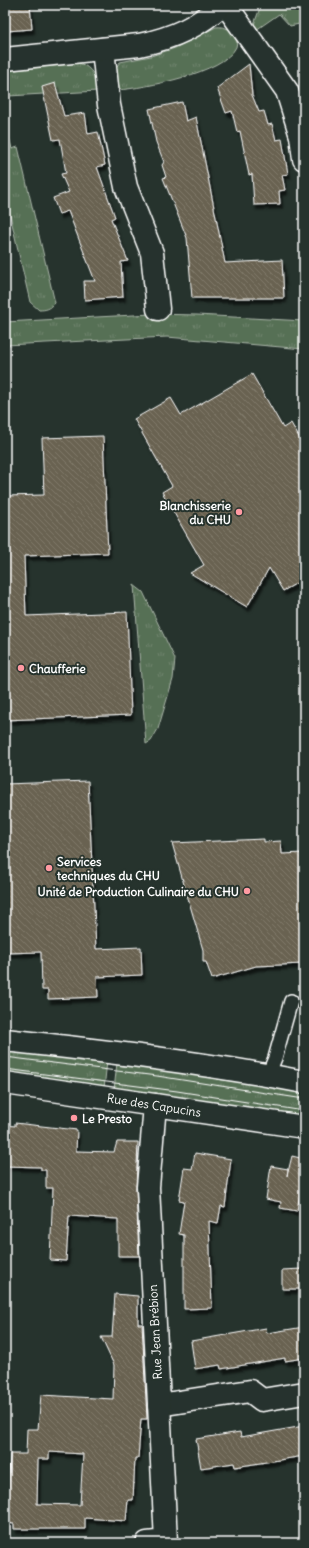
<svg xmlns="http://www.w3.org/2000/svg" width="309" height="1548" font-family="Delius,sans-serif">
	<style>
		.grass { fill: url(#grass-tufts); stroke: #abb7aa }
		.building { fill: url(#building-back-hatch); stroke: #fff; fill-rule: evenodd; filter: url(#shadow) }
		.lines { fill: none; stroke-linecap: round; stroke-linejoin: round }
		.lane-casing { stroke: #fff; stroke-width: 16 }
		.street-casing { stroke: #fff; stroke-width: 25 }
		.lane { stroke: #26332d; stroke-width: 13 }
		.street { stroke: #26332d; stroke-width: 22 }
		.tram { stroke: #fff; stroke-width: 1 }
		.poi-dot { fill: #ff9aa2; stroke: #26332d; stroke-width: 1.5 }
		.labels { text-anchor: middle; dominant-baseline: central; stroke-width: 4; stroke-linejoin: round; paint-order: stroke }
		.poi-label { font-size: 12px; font-weight: bold; fill: #fff; stroke: #26332d; text-anchor: start }
		.street-label { font-size: 12px; fill: #fff; stroke: #26332d }
	</style>
	<defs>
		<pattern id="grass-tufts" width="24" height="20" patternUnits="userSpaceOnUse"><rect width="24" height="20" fill="#576f55"/><path d="M3 7l-1-3M5 7V3M7 7l1-3M15 17l-1-3M17 17v-4M19 17l1-3" fill="none" stroke="#70856e"/></pattern>
		<pattern id="building-back-hatch" width="6" height="6" patternUnits="userSpaceOnUse"><rect width="6" height="6" fill="#696251"/><path d="M-1 5l2 2M0 0l6 6M5-1l2 2" fill="none" stroke="#807a6b"/></pattern>
		<filter id="shadow"><feDropShadow dx="2.5" dy="4.5" stdDeviation="1" flood-color="#0009"/></filter>
	</defs>
	<rect width="100%" height="100%" fill="#26332d"/>
	<filter id="ink" filterUnits="userSpaceOnUse"><feTurbulence type="fractalNoise" baseFrequency=".025" numOctaves="2"/><feDisplacementMap in="SourceGraphic" scale="8" xChannelSelector="R" yChannelSelector="G"/><feConvolveMatrix kernelMatrix="1 2 1 2 8 2 1 2 1" color-interpolation-filters="sRGB"/></filter>
	<g filter="url(#ink)">
		<g class="grass">
			<path d="M261,5H304V23L290,26L279,14L256,30L253,27Z"/>
			<path d="M216,27C225,26 232,30 238,37C237,40 237,44 236,47C224,73 144,88 118,90L114,70L120,62L151,56L175,48Z"/>
			<path d="M79,63C93,68 96,77 98,91L8,96L5,71Z"/>
			<path d="M9,137L12,149L18,147L55,303C50,309 46,310 39,310L30,302L5,193V138Z"/>
			<path d="M152,314L197,315L304,321V349L167,337L5,345V322Z"/>
			<path d="M134,585L143,592L175,659L173,679L158,729L151,741L146,744Z"/>
			<path d="M5,1049L107,1061L104,1089L5,1077Z"/>
			<path d="M117,1063L304,1091V1119L114,1090Z"/>
		</g>
		<g class="building">
			<path d="M5,5H30L32,29L7,31Z"/>
			<path d="M249,64L252,95L259,112L264,111L268,125L272,124L276,140L282,139L288,174L282,175L285,190L279,191L280,204L254,205L252,174L249,175L240,131L237,132L232,111L226,113L217,88Z"/>
			<path d="M55,83L64,116L85,113L88,134L98,132L105,165L97,167L115,217L111,219L128,261L121,262L123,297L85,300L84,281H95L68,211L59,214L53,198L69,192L61,174L66,173L60,139L53,140L42,87Z"/>
			<path d="M182,102L186,121L196,117L225,263L282,260L284,298H192L187,238L163,178L166,177L162,165L164,162L156,142L149,109Z"/>
			<path d="M252,374L283,428L291,423L304,446V579L283,591L269,568L247,607L190,573L204,565L162,492L172,486L134,419L171,398L181,415Z"/>
			<path d="M103,436L108,553L24,556L26,616L127,612L131,715L5,720V496L44,495L42,438Z"/>
			<path d="M88,781L96,949L141,947L142,975L97,977L98,997L48,999V990H42L41,952L5,953V784Z"/>
			<path d="M264,839V842L281,841L282,854L304,853V964L256,966L212,979L206,962H203V950L172,843Z"/>
			<path d="M15,1123L77,1130L76,1151L114,1152L117,1142H138L136,1188L139,1256H118V1219L69,1216L66,1261L50,1260L53,1188H46V1170H41V1167L5,1166V1125L15,1126Z"/>
			<path d="M195,1153L231,1159L225,1207L221,1206L218,1223L209,1221L212,1308L184,1309V1235L179,1234L184,1201L179,1200L184,1168L192,1169Z"/>
			<path d="M292,1156L304,1159V1170L297,1211L280,1208L281,1202L266,1199L271,1166L288,1169L287,1176Z"/>
			<path d="M302,1269L303,1289H282V1270Z"/>
			<path d="M115,1294L138,1296V1324H142L147,1419H141L138,1458H135L133,1500H128L126,1521L85,1518V1529H14V1524L7,1523L10,1454H26L27,1429H38L41,1395L113,1399L114,1365L101,1337H112ZM49,1452L83,1454L80,1505L37,1504L38,1459H49Z"/>
			<path d="M304,1327V1358L285,1361V1358L221,1369L220,1365L195,1369L191,1341L266,1328L267,1333Z"/>
			<path d="M304,1426V1456L235,1467L234,1463L201,1468L196,1439L240,1432L241,1437Z"/>
		</g>
		<g class="lines">
			<defs>
				<path id="lane" d="M268,1075L275,1058L291,1001"/>
				<g id="street">
					<path d="M226,5L287,91L301,136L304,159"/>
					<path d="M103,49L109,105L126,187L152,253L158,309"/>
					<path d="M5,59L139,45C169,39 199,27 221,5"/>
					<path d="M5,1040C105,1051 205,1063 304,1082"/>
					<path d="M5,1083L304,1127"/>
					<path d="M159,1405L250,1391L262,1400L304,1393"/>
					<path d="M147,1543L166,1541L148,1187L155,1105"/>
				</g>
			</defs>
			<use href="#lane" class="lane-casing"/>
			<use href="#street" class="street-casing"/>
			<use href="#lane" class="lane"/>
			<use href="#street" class="street"/>
			<g class="tram">
				<path d="M5,1057L157,1076L304,1099"/>
				<path d="M5,1069L177,1091L304,1111"/>
			</g>
		</g>
	</g>
	<g class="poi-dot">
		<circle cx="239" cy="512" r="4"/>
		<circle cx="21" cy="668" r="4"/>
		<circle cx="49" cy="868" r="4"/>
		<circle cx="247" cy="891" r="4"/>
		<circle cx="74" cy="1118" r="4"/>
	</g>
	<g class="labels">
		<g class="poi-label">
			<text x="231" y="505" text-anchor="end">Blanchisserie<tspan x="231" dy="14">du CHU</tspan></text>
			<text x="29" y="668">Chaufferie</text>
			<text x="57" y="861">Services<tspan x="57" dy="14">techniques du CHU</tspan></text>
			<text x="239" y="891" text-anchor="end">Unité de Production Culinaire du CHU</text>
			<text x="82" y="1118">Le Presto</text>
		</g>
		<g class="street-label">
			<text transform="translate(154 1105) rotate(9)">Rue des Capucins</text>
			<text transform="translate(155 1332) rotate(-93)">Rue Jean Brébion</text>
		</g>
	</g>
	<rect width="309" height="1548" fill="none" stroke="#26332d" stroke-width="20"/>
	<rect x="10" y="10" width="289" height="1528" fill="none" stroke="#fff" stroke-width="1.5" filter="url(#ink)"/>
</svg>
